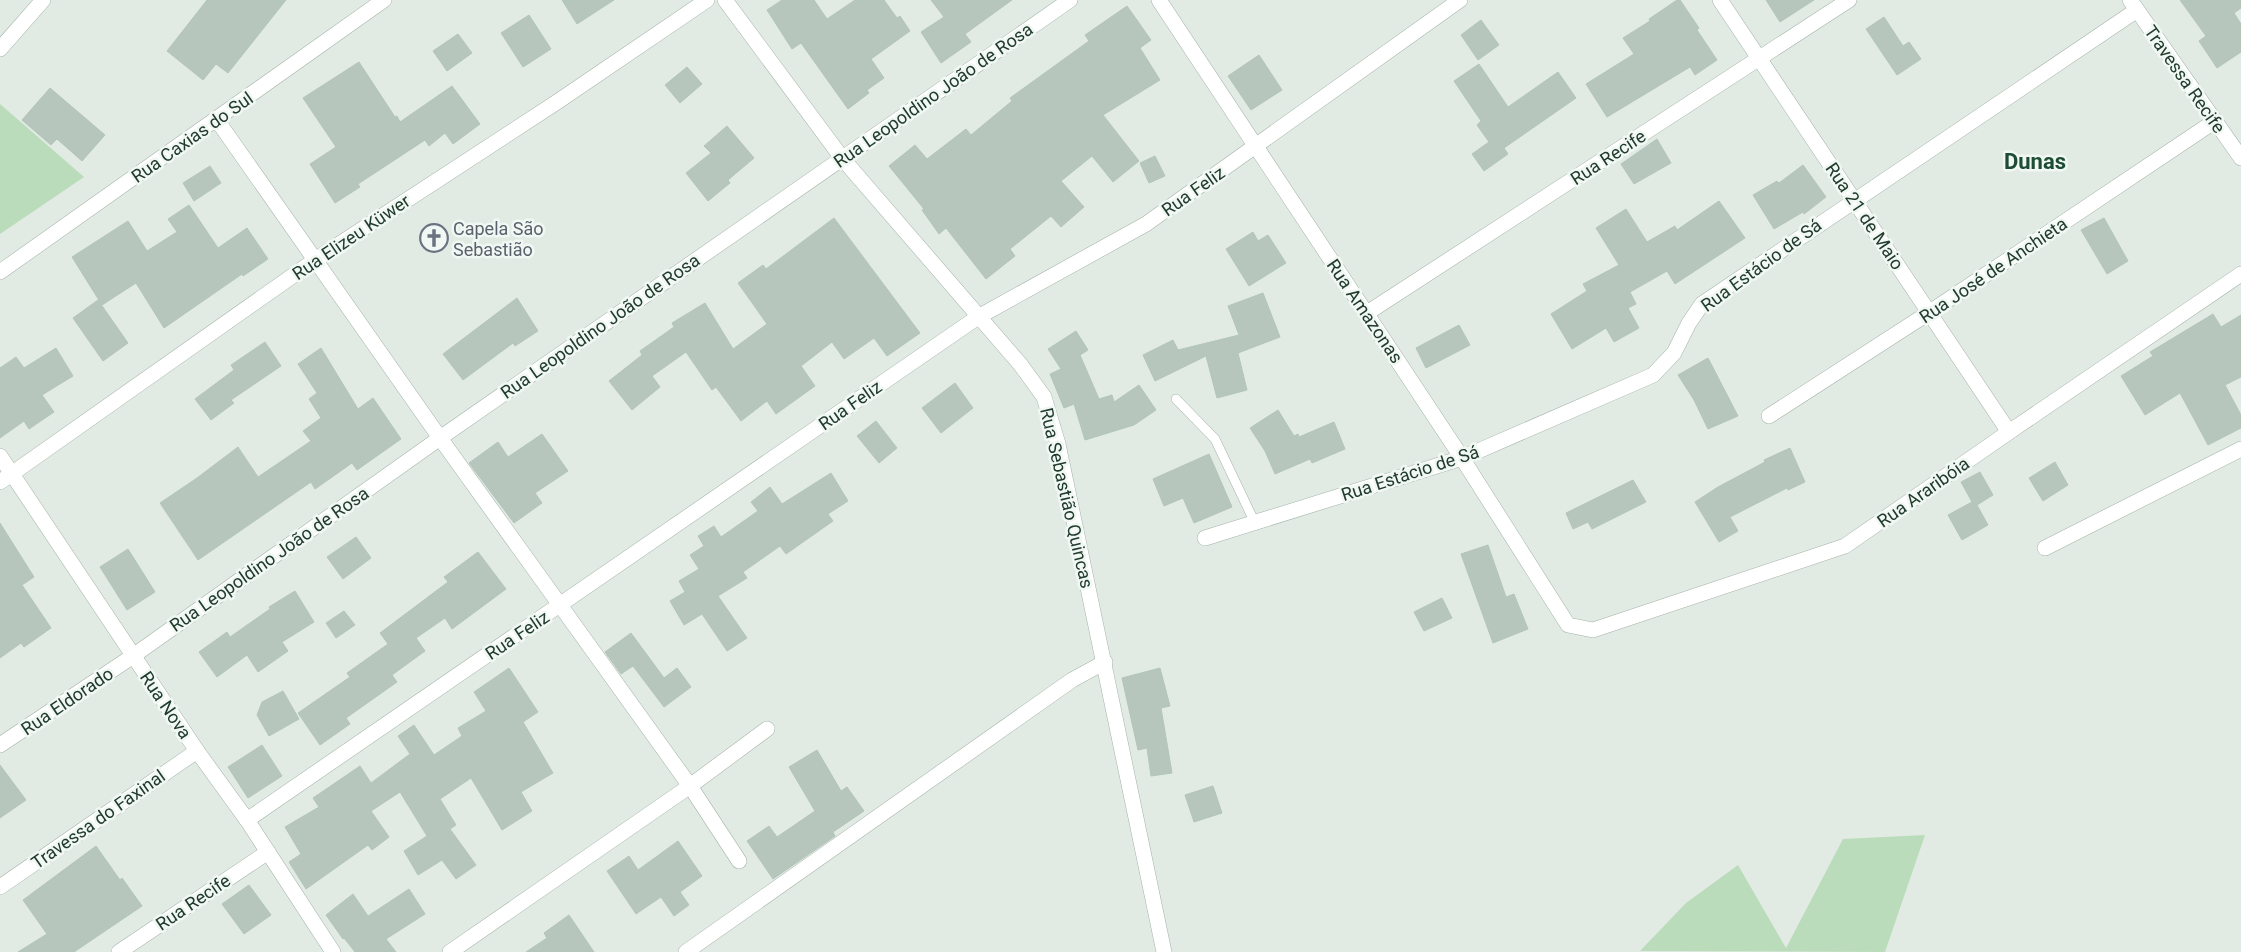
<svg xmlns="http://www.w3.org/2000/svg" width="2241" height="952" font-family="Roboto,sans-serif">
	<style>
		.green { fill: #badcba }
		.building { fill: #b6c6bc; stroke: #b3c5b9 }
		.lines { fill: none; stroke-linecap: round; stroke-linejoin: round }
		.service-casing { stroke: #a4b3a9; stroke-width: 10 }
		.minor-casing { stroke: #a4b3a9; stroke-width: 16 }
		.tertiary-casing { stroke: #a4b3a9; stroke-width: 16 }
		.service { stroke: #fff; stroke-width: 9 }
		.minor { stroke: #fff; stroke-width: 15 }
		.tertiary { stroke: #fff; stroke-width: 15 }
		.labels { text-anchor: middle; dominant-baseline: central; stroke-width: 5; stroke-linejoin: round; paint-order: stroke }
		.street-label { font-size: 18px; fill: #213b2d; stroke: #f1f8f3 }
		.worship-label { font-size: 18px; fill: #5b616d; stroke: #f1f8f3; text-anchor: start }
		.district-label { font-size: 22px; font-weight: bold; fill: #1e4d35; stroke: #f1f8f3 }
	</style>
	<rect width="100%" height="100%" fill="#e1ebe4"/>
	<g class="green">
		<path d="M0,104L84,177L0,234Z"/>
		<path d="M1925,835L1885,952L1640,951L1686,903L1738,865L1786,948L1843,839Z"/>
	</g>
	<g class="building">
		<path d="M207,0H286L228,73L216,64L203,80L167,51Z"/>
		<path d="M562,0H614L577,24Z"/>
		<path d="M782,0H814L827,19L855,0H884L897,18L900,16L910,31L871,59L884,78L867,90L869,93L848,109L801,43L792,49L767,10Z"/>
		<path d="M931,0H1012L965,34L971,42L941,63L921,32L944,17Z"/>
		<path d="M1677,0H1680L1699,28L1697,30L1717,60L1695,75L1690,67L1607,117L1586,84L1634,54L1623,38L1650,21L1649,19Z"/>
		<path d="M1766,0H1814L1780,22Z"/>
		<path d="M2180,0H2241V8L2234,13L2241,24V52L2217,68L2199,41L2206,36Z"/>
		<path d="M1127,6L1151,40L1140,48L1160,80L1103,115L1139,161L1113,182L1092,156L1061,181L1084,207L1061,227L1051,216L1010,249L1015,256L986,279L946,228L939,234L922,210L924,209L889,166L915,145L927,159L966,129L971,135L1012,101L1010,98L1089,41L1085,35Z"/>
		<path d="M529,15L551,49L523,67L501,33Z"/>
		<path d="M1884,17L1903,46L1909,42L1921,59L1897,75L1866,29Z"/>
		<path d="M1481,20L1499,45L1478,60L1461,35Z"/>
		<path d="M458,34L472,53L447,71L433,51Z"/>
		<path d="M1259,55L1282,90L1251,110L1228,76Z"/>
		<path d="M359,62L395,117L397,116L400,122L452,86L480,124L453,144L445,133L429,146L425,140L358,184L360,187L335,203L310,164L336,147L303,98Z"/>
		<path d="M1479,64L1508,107L1558,72L1576,98L1504,148L1508,154L1484,171L1472,154L1489,142L1477,125L1481,121L1454,81Z"/>
		<path d="M687,67L702,84L680,103L665,85Z"/>
		<path d="M50,88L105,135L82,161L57,139L51,145L22,120Z"/>
		<path d="M727,126L754,158L728,180L730,183L708,201L686,173L711,153L704,146Z"/>
		<path d="M1657,139L1671,163L1634,184L1621,164Z"/>
		<path d="M1155,156L1165,176L1149,183L1140,163Z"/>
		<path d="M1803,165L1826,197L1804,214L1803,212L1774,229L1753,195L1777,181L1779,183Z"/>
		<path d="M210,166L221,183L194,201L183,183Z"/>
		<path d="M1719,201L1745,238L1675,284L1667,271L1630,292L1636,304L1628,308L1639,328L1614,342L1606,328L1572,349L1551,314L1587,291L1583,284L1619,265L1596,228L1626,209L1647,242L1675,226L1677,230Z"/>
		<path d="M189,205L218,248L247,228L268,259L243,276L242,274L164,328L136,283L102,305L72,257L128,221L147,251L177,232L168,219Z"/>
		<path d="M834,218L920,333L887,356L874,338L844,359L832,342L801,366L815,386L776,414L767,401L741,421L716,387L712,390L686,352L652,376L660,387L632,410L609,381L642,355L640,351L674,327L672,323L705,303L733,349L767,324L738,283L763,265L766,269Z"/>
		<path d="M2104,218L2128,261L2107,274L2081,230Z"/>
		<path d="M1253,232L1258,241L1268,235L1286,263L1249,286L1226,249Z"/>
		<path d="M1263,293L1280,337L1238,353L1247,390L1217,398L1206,356L1155,381L1143,355L1173,340L1178,350L1239,335L1228,306Z"/>
		<path d="M517,298L538,331L515,346L513,343L463,380L443,354Z"/>
		<path d="M98,300L128,343L103,361L73,318Z"/>
		<path d="M2213,314L2221,327L2241,315V377L2225,385L2241,415V428L2208,445L2180,393L2145,415L2121,376L2153,356L2150,352Z"/>
		<path d="M1459,325L1470,345L1426,368L1416,348Z"/>
		<path d="M1076,331L1088,350L1080,355L1099,399L1112,395L1114,402L1139,385L1156,410L1134,425L1085,440L1074,404L1064,408L1050,374L1061,369L1048,349Z"/>
		<path d="M265,342L281,366L231,400L234,403L211,420L195,399L234,370L231,365Z"/>
		<path d="M56,348L73,376L42,395L54,412L29,429L24,421L0,438V368L16,357L24,368Z"/>
		<path d="M321,348L358,409L373,398L401,439L357,470L352,463L315,489L311,482L198,560L160,503L197,478L238,447L258,477L311,441L303,431L321,418L309,399L317,393L298,364Z"/>
		<path d="M1708,358L1738,416L1708,429L1694,400L1678,375Z"/>
		<path d="M955,383L973,408L941,433L922,408Z"/>
		<path d="M1278,410L1294,436L1298,434L1299,437L1334,422L1345,449L1312,463L1310,459L1275,474L1265,451L1250,428Z"/>
		<path d="M876,421L897,448L879,463L857,436Z"/>
		<path d="M542,434L568,471L535,493L542,503L514,523L469,463L498,442L508,457Z"/>
		<path d="M1790,448L1805,482L1788,490L1787,488L1730,517L1738,531L1719,542L1695,502L1718,487L1765,462L1764,460Z"/>
		<path d="M1209,454L1232,507L1194,523L1183,498L1164,506L1153,479Z"/>
		<path d="M2055,462L2068,485L2043,501L2029,478Z"/>
		<path d="M1980,472L1993,495L1977,505L1988,525L1962,540L1948,515L1972,502L1961,482Z"/>
		<path d="M831,473L848,501L828,514L833,521L786,554L780,546L743,572L747,578L718,596L747,638L727,651L702,614L684,625L670,601L685,592L679,581L699,569L690,555L704,546L698,536L714,526L721,537L758,511L751,502L770,487L782,504Z"/>
		<path d="M1633,480L1646,502L1592,529L1588,522L1573,529L1566,513Z"/>
		<path d="M0,523L34,577L22,585L51,628L24,647L21,643L0,658Z"/>
		<path d="M356,537L371,558L343,579L327,557Z"/>
		<path d="M1488,545L1506,597L1514,594L1528,629L1493,643L1461,554Z"/>
		<path d="M128,549L155,592L127,610L100,567Z"/>
		<path d="M478,552L506,589L452,629L445,618L416,638L425,651L392,675L397,682L346,718L350,724L320,745L298,713L350,677L347,673L388,644L380,633L448,582L444,577Z"/>
		<path d="M295,591L314,622L282,642L288,651L258,672L247,655L217,677L199,652L227,632L230,637L270,609L269,607Z"/>
		<path d="M1442,598L1452,618L1424,631L1414,612Z"/>
		<path d="M344,611L355,625L336,638L326,623Z"/>
		<path d="M631,633L664,678L677,668L691,687L664,707L633,666L621,674L605,652Z"/>
		<path d="M509,668L538,712L523,722L553,773L521,792L532,811L502,830L471,778L440,799L456,825L450,829L476,865L456,879L442,860L418,875L404,851L427,836L400,792L371,811L389,837L372,850L368,845L306,889L289,862L301,854L285,827L319,807L313,798L360,766L371,783L410,754L398,736L414,725L434,755L462,736L458,728L486,711L474,692Z"/>
		<path d="M1160,668L1170,706L1161,708L1172,773L1151,776L1147,748L1138,750L1122,678Z"/>
		<path d="M283,691L299,719L269,736L257,715L262,702Z"/>
		<path d="M262,745L282,776L248,798L228,767Z"/>
		<path d="M817,750L841,791L847,787L864,811L833,832L835,836L773,879L747,841L769,826L777,837L815,811L789,767Z"/>
		<path d="M0,765L26,800L0,818Z"/>
		<path d="M1213,786L1222,813L1194,822L1185,795Z"/>
		<path d="M678,841L702,876L680,892L689,905L674,916L661,897L636,914L607,871L629,856L638,870Z"/>
		<path d="M96,846L120,880L122,878L142,906L74,952H18L47,934L23,900Z"/>
		<path d="M249,885L271,915L244,934L222,904Z"/>
		<path d="M409,889L425,914L386,939L396,952H355L344,938L343,939L326,915L353,894L368,916Z"/>
		<path d="M569,915L594,952H526L547,938L544,933Z"/>
	</g>
	<g class="lines">
		<defs>
			<path id="service" d="M1176,399L1215,439L1255,523"/>
			<g id="minor">
				<path d="M725,0L842,158L1020,364L1044,397L1058,444L1164,952"/>
				<path d="M1159,0L1462,458L1568,625L1593,630L1845,546L2009,432L2241,274"/>
				<path d="M1720,0L2009,432"/>
				<path d="M2130,0L2241,158"/>
				<path d="M217,120L440,438L690,786L739,861"/>
				<path d="M0,272L384,0"/>
				<path d="M1367,313L1849,0"/>
				<path d="M1769,416L1930,312L2215,121"/>
				<path d="M0,456L197,751L247,820L333,952"/>
				<path d="M0,482L315,260L557,102L707,0"/>
				<path d="M1205,538L1462,458L1653,375L1674,353L1689,323L1702,304L2137,10"/>
				<path d="M2045,548L2241,449"/>
				<path d="M0,745L133,656L440,438L1070,0"/>
				<path d="M247,820L978,317L1146,224L1460,0"/>
				<path d="M0,887L197,751"/>
				<path d="M119,952L268,852"/>
				<path d="M450,952L690,786L767,729"/>
				<path d="M686,952L1072,680L1105,662"/>
			</g>
			<path id="tertiary" d="M0,49L43,0"/>
		</defs>
		<use href="#service" class="service-casing"/>
		<use href="#minor" class="minor-casing"/>
		<use href="#tertiary" class="tertiary-casing"/>
		<use href="#service" class="service"/>
		<use href="#minor" class="minor"/>
		<use href="#tertiary" class="tertiary"/>
	</g>
	<defs>
		<symbol id="church-ring" viewBox="-11 -11 22 22"><circle r="9.5" fill="#f1f8f3" stroke="#6b7280" stroke-width="1.5"/><path d="M-1.2-6h2.4v3.5h3.3v2.4h-3.3V6h-2.4V-.1h-3.3v-2.4h3.3Z" fill="#6b7280"/></symbol>
	</defs>
	<g fill-rule="evenodd">
		<use href="#church-ring" x="418" y="222" width="32" height="32"/>
	</g>
	<g class="labels">
		<g class="street-label">
			<text transform="translate(2185 79) rotate(55)">Travessa Recife</text>
			<text transform="translate(933 95) rotate(-35)">Rua Leopoldino João de Rosa</text>
			<text transform="translate(192 137) rotate(-35)">Rua Caxias do Sul</text>
			<text transform="translate(1608 157) rotate(-33)">Rua Recife</text>
			<text transform="translate(1193 191) rotate(-35)">Rua Feliz</text>
			<text transform="translate(1865 216) rotate(56)">Rua 21 de Maio</text>
			<text transform="translate(351 237) rotate(-34)">Rua Elizeu Küwer</text>
			<text transform="translate(1761 265) rotate(-36)">Rua Estácio de Sá</text>
			<text transform="translate(1993 270) rotate(-34)">Rua José de Anchieta</text>
			<text transform="translate(1365 311) rotate(56)">Rua Amazonas</text>
			<text transform="translate(600 326) rotate(-35)">Rua Leopoldino João de Rosa</text>
			<text transform="translate(850 405) rotate(-35)">Rua Feliz</text>
			<text transform="translate(1410 473) rotate(-18)">Rua Estácio de Sá</text>
			<text transform="translate(1923 492) rotate(-35)">Rua Araribóia</text>
			<text transform="translate(1067 498) rotate(77)">Rua Sebastião Quincas</text>
			<text transform="translate(269 559) rotate(-35)">Rua Leopoldino João de Rosa</text>
			<text transform="translate(517 635) rotate(-34)">Rua Feliz</text>
			<text transform="translate(67 701) rotate(-34)">Rua Eldorado</text>
			<text transform="translate(166 705) rotate(56)">Rua Nova</text>
			<text transform="translate(98 819) rotate(-35)">Travessa do Faxinal</text>
			<text transform="translate(193 902) rotate(-34)">Rua Recife</text>
		</g>
		<g class="worship-label">
			<text x="453" y="228">Capela São<tspan x="453" dy="21">Sebastião</tspan></text>
		</g>
		<g class="district-label">
			<text x="2035" y="161">Dunas</text>
		</g>
	</g>
</svg>
